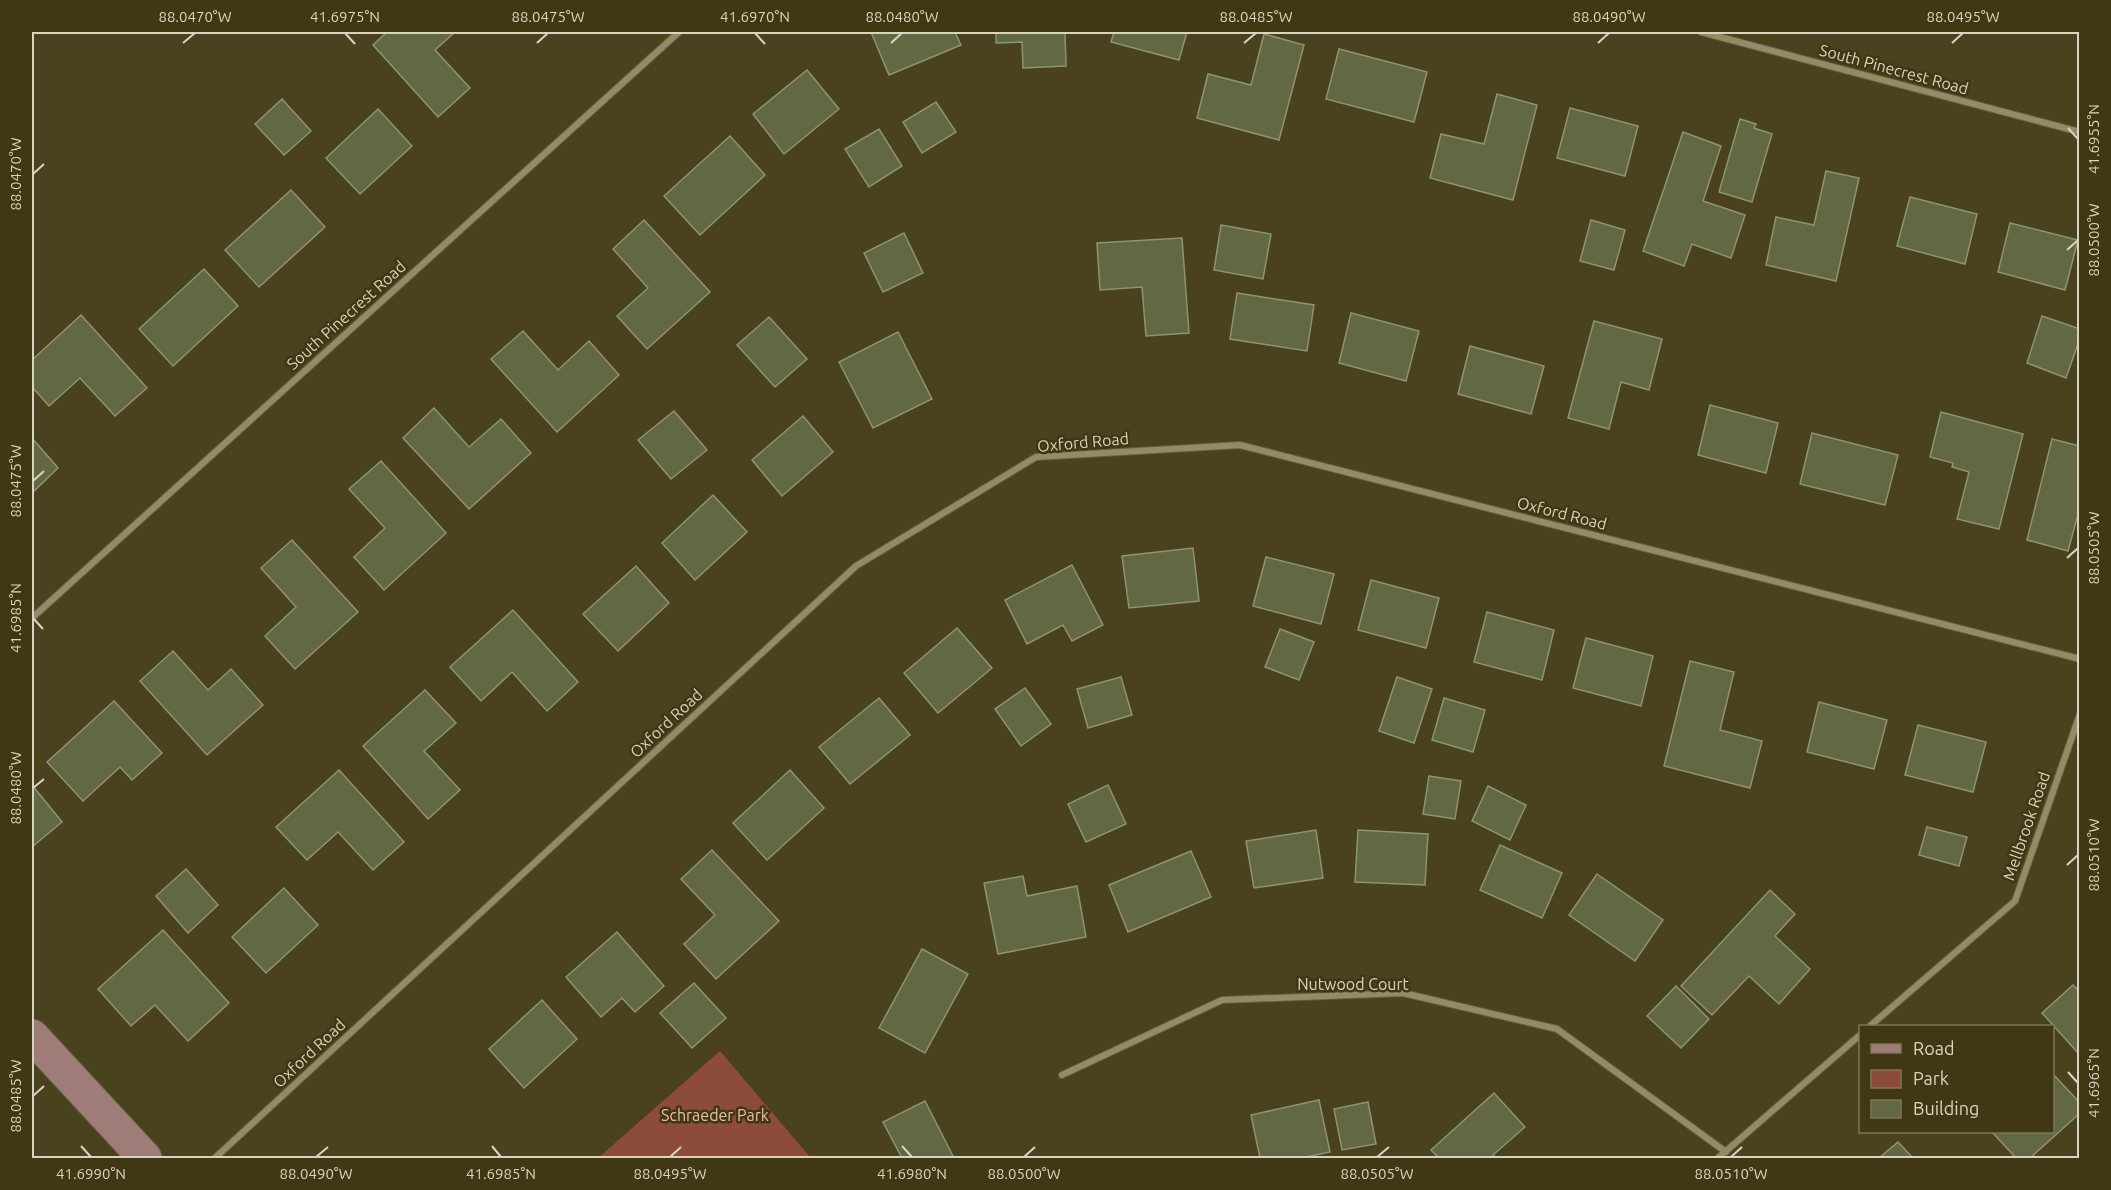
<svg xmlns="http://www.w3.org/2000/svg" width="2111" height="1190" font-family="Ubuntu,sans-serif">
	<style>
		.green { fill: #8d4b3a }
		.building { fill: #626744; stroke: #8e946f; stroke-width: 1.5 }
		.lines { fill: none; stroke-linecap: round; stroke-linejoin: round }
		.street-casing { stroke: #665e40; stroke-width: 8 }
		.secondary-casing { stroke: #665e40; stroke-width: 35 }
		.street { stroke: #948a65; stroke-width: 6 }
		.secondary { stroke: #9e7c78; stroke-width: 33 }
		.ticks { fill: none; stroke: #d9d4c1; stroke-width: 2 }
		.labels { text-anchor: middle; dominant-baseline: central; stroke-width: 5; stroke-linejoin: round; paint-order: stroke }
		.street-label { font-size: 16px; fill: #d9d4c1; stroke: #403714 }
		.park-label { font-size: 16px; fill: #f1baab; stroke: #403714 }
		.neatline { fill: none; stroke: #d9d4c1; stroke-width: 2 }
		.ticks-label { font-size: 15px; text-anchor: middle; fill: #d9d4c1 }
	</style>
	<rect width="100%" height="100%" fill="#4a411e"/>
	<path class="green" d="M720,1051L811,1158H598Z"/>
	<g class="building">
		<path d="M387,32H455L435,50L470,88L438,117L373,45Z"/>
		<path d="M871,32H955L961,45L889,75Z"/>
		<path d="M996,32H1065L1066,66L1023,68L1022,42L996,43Z"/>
		<path d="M1114,32H1187L1179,60L1111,42Z"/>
		<path d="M1264,34L1304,45L1279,140L1197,118L1208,74L1251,85Z"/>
		<path d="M1339,49L1427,72L1414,122L1326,99Z"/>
		<path d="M807,70L839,109L784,154L753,114Z"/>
		<path d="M1497,94L1537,105L1513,200L1430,178L1441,134L1484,144Z"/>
		<path d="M282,99L311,131L284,155L255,124Z"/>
		<path d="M936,102L956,132L922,153L903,122Z"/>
		<path d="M1570,108L1638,126L1625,176L1557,158Z"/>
		<path d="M378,109L412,146L360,194L326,158Z"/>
		<path d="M1740,119L1756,124L1754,128L1772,134L1752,202L1719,192Z"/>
		<path d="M879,129L902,166L869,187L845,149Z"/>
		<path d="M1683,132L1721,146L1703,201L1745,215L1731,258L1692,244L1684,266L1643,251Z"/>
		<path d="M730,136L765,175L700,235L664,196Z"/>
		<path d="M1826,171L1859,178L1836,281L1766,265L1776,217L1814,225Z"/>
		<path d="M291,190L325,227L259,287L225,250Z"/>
		<path d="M1910,197L1977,214L1965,264L1897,246Z"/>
		<path d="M644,220L710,292L647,349L617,316L648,288L613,249Z"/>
		<path d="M1591,220L1625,230L1614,270L1580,261Z"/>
		<path d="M2010,223L2078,240L2065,290L1998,272Z"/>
		<path d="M1221,225L1271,234L1263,279L1214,270Z"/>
		<path d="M904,233L923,273L883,292L864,253Z"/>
		<path d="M1182,238L1189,333L1146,336L1142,287L1100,290L1097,243Z"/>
		<path d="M204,269L238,306L173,366L139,329Z"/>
		<path d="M1237,293L1314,305L1307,351L1230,339Z"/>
		<path d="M1351,313L1419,331L1406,381L1339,363Z"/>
		<path d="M81,315L147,388L115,416L80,378L49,406L32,387V360Z"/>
		<path d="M2042,316L2080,329V338L2066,378L2027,363Z"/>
		<path d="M769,317L807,359L775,387L737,345Z"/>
		<path d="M1594,321L1662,339L1649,390L1621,382L1609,429L1568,418Z"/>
		<path d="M523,331L558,370L589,341L619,375L557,432L491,359Z"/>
		<path d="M898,332L932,399L873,428L839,362Z"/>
		<path d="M1470,346L1544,366L1531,414L1458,394Z"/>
		<path d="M1710,405L1778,423L1766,473L1698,455Z"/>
		<path d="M434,408L469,447L501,419L531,453L469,509L403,438Z"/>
		<path d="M674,411L707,450L671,479L638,440Z"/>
		<path d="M1941,412L2023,434L1999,529L1957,519L1969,472L1952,467L1953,463L1930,457Z"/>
		<path d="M803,416L833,452L782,496L752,460Z"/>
		<path d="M1812,433L1898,455L1885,505L1800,484Z"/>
		<path d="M32,438L58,468L32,493Z"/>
		<path d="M2052,439L2080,446V507L2068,551L2027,540Z"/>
		<path d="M381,461L446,533L384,590L354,557L385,528L349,489Z"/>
		<path d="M713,495L747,532L695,580L662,543Z"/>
		<path d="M292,540L358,612L295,669L265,636L296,607L261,568Z"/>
		<path d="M1193,548L1199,601L1129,608L1122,556Z"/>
		<path d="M1266,557L1334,574L1321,624L1253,606Z"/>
		<path d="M1072,565L1103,625L1072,641L1063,625L1027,644L1005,600Z"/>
		<path d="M636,566L669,603L618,651L583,614Z"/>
		<path d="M1371,580L1439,598L1426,648L1358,630Z"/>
		<path d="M513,610L578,682L547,711L512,672L481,701L450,667Z"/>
		<path d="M1487,612L1554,630L1542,680L1474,662Z"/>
		<path d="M957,628L992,668L938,713L904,673Z"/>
		<path d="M1280,629L1314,642L1299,680L1265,667Z"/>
		<path d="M1586,638L1653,656L1641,706L1573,688Z"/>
		<path d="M173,651L208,690L231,669L263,705L207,755L140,681Z"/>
		<path d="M1690,661L1734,672L1720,730L1762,741L1750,788L1664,766Z"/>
		<path d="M1121,677L1132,715L1088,728L1077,689Z"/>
		<path d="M1397,677L1432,689L1414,743L1379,731Z"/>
		<path d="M1025,688L1051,724L1021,746L995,709Z"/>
		<path d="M425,690L456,723L424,751L460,790L428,819L363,746Z"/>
		<path d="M879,698L910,735L850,784L819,747Z"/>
		<path d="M1444,698L1485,710L1473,752L1432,740Z"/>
		<path d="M114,701L162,753L132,780L120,767L83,801L47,762Z"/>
		<path d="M1819,702L1887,720L1874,769L1807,752Z"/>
		<path d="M1918,725L1986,742L1973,792L1905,775Z"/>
		<path d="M339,770L404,842L373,870L338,832L307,860L276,827Z"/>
		<path d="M790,770L824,808L767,860L733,823Z"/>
		<path d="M1429,776L1461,781L1455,819L1423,814Z"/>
		<path d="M32,785L62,822L32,847Z"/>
		<path d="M1108,785L1126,824L1086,842L1068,804Z"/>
		<path d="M1488,786L1526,805L1510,840L1472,821Z"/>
		<path d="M1927,827L1967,837L1959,866L1919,855Z"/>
		<path d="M1316,830L1323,878L1254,888L1246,841Z"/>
		<path d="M1358,830L1428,834L1425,885L1355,882Z"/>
		<path d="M1500,845L1562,873L1542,918L1480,890Z"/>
		<path d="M712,850L779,921L716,979L684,944L715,915L681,879Z"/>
		<path d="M1191,851L1211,897L1128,932L1109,885Z"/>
		<path d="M186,869L218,905L188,933L156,896Z"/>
		<path d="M1597,874L1663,920L1635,961L1569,915Z"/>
		<path d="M1023,876L1027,896L1077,886L1086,937L998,954L984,883Z"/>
		<path d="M284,888L318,925L266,973L232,937Z"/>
		<path d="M1770,890L1795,914L1775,936L1810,969L1779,1004L1749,976L1712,1015L1681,986Z"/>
		<path d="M163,930L229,1003L188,1041L155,1005L131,1026L98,989Z"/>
		<path d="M617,932L664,986L635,1012L622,998L601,1017L566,977Z"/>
		<path d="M922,949L968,974L925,1053L879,1028Z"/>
		<path d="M694,983L726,1018L692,1048L660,1013Z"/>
		<path d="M2073,985L2080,992V1055L2042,1013Z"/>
		<path d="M1676,986L1709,1019L1681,1048L1647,1016Z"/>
		<path d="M542,1000L577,1039L524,1088L489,1049Z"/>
		<path d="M2052,1073L2080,1103V1113L2030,1158H2016L1992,1132H2052Z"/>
		<path d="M1494,1093L1525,1127L1493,1155L1496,1158H1439L1431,1150Z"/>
		<path d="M1319,1100L1330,1152L1301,1158H1260L1251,1115Z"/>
		<path d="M925,1101L954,1158H902L883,1122Z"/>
		<path d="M1368,1102L1376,1144L1342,1150L1334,1109Z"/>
		<path d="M1898,1142L1913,1158H1879Z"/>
	</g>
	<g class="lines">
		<defs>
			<g id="street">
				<path d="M1701,32L2080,132"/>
				<path d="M32,618L679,32"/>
				<path d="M1870,1026L2015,901L2080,714"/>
				<path d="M1062,1075L1222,1000L1403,993L1557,1029L1726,1152"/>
				<path d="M215,1158L856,566L1036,457L1240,445L2080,659"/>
				<path d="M1718,1158L1860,1035"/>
			</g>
			<path id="secondary" d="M32,1036L145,1158"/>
		</defs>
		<use href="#street" class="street-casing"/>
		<use href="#secondary" class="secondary-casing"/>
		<use href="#street" class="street"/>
		<use href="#secondary" class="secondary"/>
	</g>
	<path class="ticks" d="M345,33L355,44M755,33L765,44M183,43L195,33M537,43L548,33M891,43L902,33M1244,43L1256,33M1598,43L1609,33M1952,43L1963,33M2068,128L2078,139M33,174L44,164M2067,250L2078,240M33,481L44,471M2067,558L2078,548M33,618L43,629M33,788L44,779M2067,865L2078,855M2068,1072L2078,1083M33,1096L44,1086M81,1146L91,1157M492,1146L501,1157M902,1146L912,1157M316,1157L328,1147M670,1157L681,1147M1024,1157L1035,1147M1377,1157L1389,1147M1731,1157L1742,1147"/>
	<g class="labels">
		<g class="street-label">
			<text transform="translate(1894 69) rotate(15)">South Pinecrest Road</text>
			<text transform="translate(346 315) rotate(-42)">South Pinecrest Road</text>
			<text transform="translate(1083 442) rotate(-5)">Oxford Road</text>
			<text transform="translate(1562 513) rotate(14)">Oxford Road</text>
			<text transform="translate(666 723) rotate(-43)">Oxford Road</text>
			<text transform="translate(2026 826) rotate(-71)">Mellbrook Road</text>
			<text x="1353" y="984">Nutwood Court</text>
			<text transform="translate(309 1053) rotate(-43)">Oxford Road</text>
		</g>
		<g class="park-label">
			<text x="715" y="1115">Schraeder Park</text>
		</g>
	</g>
	<rect width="2111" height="1190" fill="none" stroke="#403714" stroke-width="66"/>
	<rect x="1859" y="1025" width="195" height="108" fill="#403714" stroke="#7d7659" stroke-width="1.5"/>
	<rect x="1871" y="1044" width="30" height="9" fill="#9e7c78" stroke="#7d7659" stroke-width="1.5"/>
	<text x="1913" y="1055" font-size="18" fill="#d9d4c1">Road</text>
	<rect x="1871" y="1070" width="30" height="18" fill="#8d4b3a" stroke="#7d7659" stroke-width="1.5"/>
	<text x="1913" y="1085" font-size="18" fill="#d9d4c1">Park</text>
	<rect x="1871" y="1100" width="30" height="18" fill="#626744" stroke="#7d7659" stroke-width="1.5"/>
	<text x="1913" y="1115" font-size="18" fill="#d9d4c1">Building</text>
	<rect x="33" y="33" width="2045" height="1124" class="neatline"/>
	<g class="ticks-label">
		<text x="195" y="22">88.0470°W</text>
		<text x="345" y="22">41.6975°N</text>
		<text x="548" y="22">88.0475°W</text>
		<text x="755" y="22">41.6970°N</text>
		<text x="902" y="22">88.0480°W</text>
		<text x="1256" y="22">88.0485°W</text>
		<text x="1609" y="22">88.0490°W</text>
		<text x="1963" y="22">88.0495°W</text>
		<text transform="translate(2094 139) rotate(-90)" y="5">41.6955°N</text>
		<text transform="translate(16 174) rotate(-90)" y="5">88.0470°W</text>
		<text transform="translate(2094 240) rotate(-90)" y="5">88.0500°W</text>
		<text transform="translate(16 481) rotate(-90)" y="5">88.0475°W</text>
		<text transform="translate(2094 548) rotate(-90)" y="5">88.0505°W</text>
		<text transform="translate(16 618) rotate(-90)" y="5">41.6985°N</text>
		<text transform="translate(16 788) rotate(-90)" y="5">88.0480°W</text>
		<text transform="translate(2094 855) rotate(-90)" y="5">88.0510°W</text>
		<text transform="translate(2094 1083) rotate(-90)" y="5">41.6965°N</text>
		<text transform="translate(16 1096) rotate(-90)" y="5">88.0485°W</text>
		<text x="91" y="1179">41.6990°N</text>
		<text x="316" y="1179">88.0490°W</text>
		<text x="501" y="1179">41.6985°N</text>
		<text x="670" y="1179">88.0495°W</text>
		<text x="912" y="1179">41.6980°N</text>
		<text x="1024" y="1179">88.0500°W</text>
		<text x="1377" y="1179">88.0505°W</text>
		<text x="1731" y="1179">88.0510°W</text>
	</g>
</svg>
